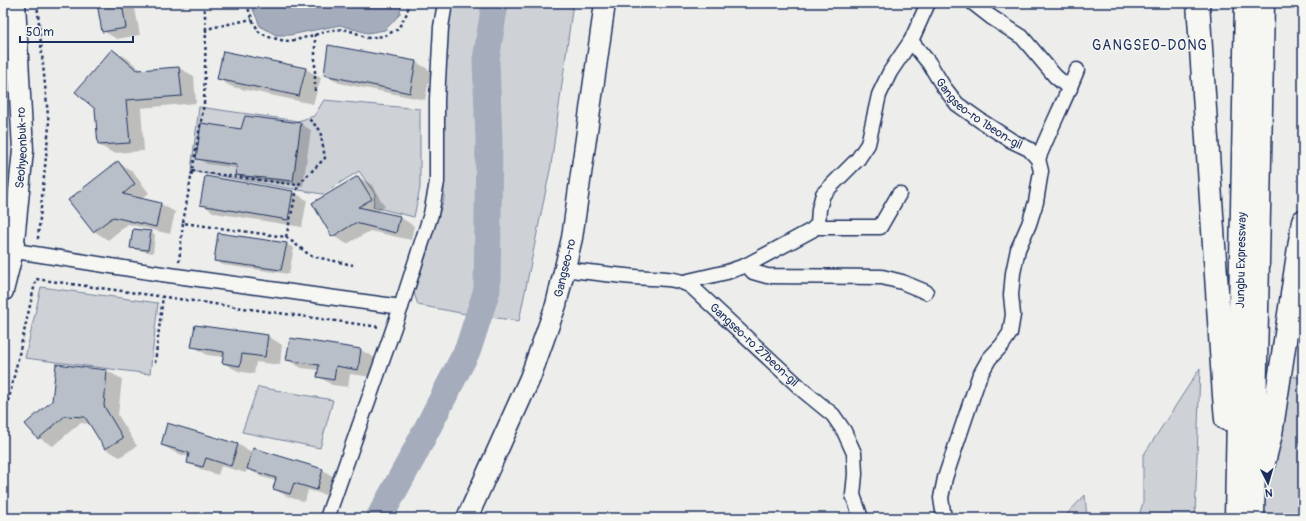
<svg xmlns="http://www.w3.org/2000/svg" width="1306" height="521" font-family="Pangolin,sans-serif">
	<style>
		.green { fill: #ced2d7; stroke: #74809a }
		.water { fill: #a5acbc; stroke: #6e7a96 }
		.shadow { fill: #0003 }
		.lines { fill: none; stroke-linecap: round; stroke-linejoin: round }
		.river { stroke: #a5acbc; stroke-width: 27 }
		.building { fill: #b9bfc8; stroke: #1b2f5e }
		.street-casing { stroke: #1b2f5e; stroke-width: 17 }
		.secondary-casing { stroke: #1b2f5e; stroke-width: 23 }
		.highway-casing { stroke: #1b2f5e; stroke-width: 25 }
		.path { stroke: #1b2f5e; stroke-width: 2.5; stroke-dasharray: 3 3; stroke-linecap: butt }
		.street { stroke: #f6f6f2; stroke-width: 14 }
		.secondary { stroke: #f6f6f2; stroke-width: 20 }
		.highway { stroke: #f6f6f2; stroke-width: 22 }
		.labels { text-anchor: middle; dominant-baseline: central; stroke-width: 3; stroke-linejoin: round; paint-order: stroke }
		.street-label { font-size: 12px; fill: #1b2f5e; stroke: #f6f6f2 }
		.quarter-label { font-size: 14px; letter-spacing: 1px; fill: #1b2f5e; stroke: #f6f6f2 }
	</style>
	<rect width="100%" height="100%" fill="#edeeec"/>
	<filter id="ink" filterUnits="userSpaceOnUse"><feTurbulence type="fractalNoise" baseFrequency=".025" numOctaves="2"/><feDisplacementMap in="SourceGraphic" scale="8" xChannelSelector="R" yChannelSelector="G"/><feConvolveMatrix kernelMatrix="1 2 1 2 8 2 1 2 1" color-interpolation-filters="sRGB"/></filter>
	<g filter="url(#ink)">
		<g class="green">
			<path d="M452,3H486L475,61L480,187L479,273L466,314L418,305L414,293L444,199V66Z"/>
			<path d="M508,3H573L551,165L519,321L483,316L493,287L497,66Z"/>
			<path d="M324,100L420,109V188L414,217L373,207L375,194L359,171L322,194L191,171L199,107L298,121L314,116Z"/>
			<path d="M41,287L158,303L150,374L25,358Z"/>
			<path d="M1200,368L1195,518H1138L1143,503V456Z"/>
			<path d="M1266,372L1303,378V518H1263Z"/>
			<path d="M258,387L333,400L320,448L242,432Z"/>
			<path d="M1085,495L1087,518H1065L1066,515Z"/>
		</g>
		<path class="water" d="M253,3H401L400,14L385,30L367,33L340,25L290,35H276L260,26L252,7Z"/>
		<g class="shadow">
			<path d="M98,3H134L140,35L117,39L103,31Z"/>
			<path d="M329,46L416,62L431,71L425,100L339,83L325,75Z"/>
			<path d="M113,50L127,58L142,71L179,68L194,76L196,103L141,108L144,151L113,153L99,145Z"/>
			<path d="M223,52L306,69L321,78L313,104L232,87L218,79Z"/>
			<path d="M3,104L8,107L7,139H3Z"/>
			<path d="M245,117L301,124L311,130L303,186L247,180L236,174L237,168L207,164L197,158L242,130Z"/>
			<path d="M118,162L132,171L149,193L141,199L161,204L175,212L170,234L128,224L108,240L94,231Z"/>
			<path d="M358,177L372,185L385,207L377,212L400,217L414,226L411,240L370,231L347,244L333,236Z"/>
			<path d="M293,192L307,200L302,227L215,213L201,204Z"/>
			<path d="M150,232L155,235L153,253L137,250L132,247Z"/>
			<path d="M286,244L294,248L289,274L223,265L215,261Z"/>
			<path d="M195,326L268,336L282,345L280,365L256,362L254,374L238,371L223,363L224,357L207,355L193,346Z"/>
			<path d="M291,339L361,350L375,358L372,377L350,374L348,387L332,385L318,376L319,370L302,368L287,360Z"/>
			<path d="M57,365L107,371L122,379L118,415L137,446L120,457L105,449L90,424L80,423L53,446L39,438L53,401Z"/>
			<path d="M237,444L253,453L254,450L323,470L337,479L332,497L308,490L305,502L288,497L274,489L276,481L262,477L247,468L246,473L221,466L218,475L202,470L188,462L189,457L176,453L162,445Z"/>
		</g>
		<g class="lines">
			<path class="river" d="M379,518L412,458L468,349L487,290L489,141L486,60L495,3"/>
		</g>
		<g class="building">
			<path d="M97,3H122L126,28L102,32Z"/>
			<path d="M328,45L416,61L410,93L324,75Z"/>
			<path d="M112,49L137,70L179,67L182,96L126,100L130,143L98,145L95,109L75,92Z"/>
			<path d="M223,51L306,68L299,96L217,79Z"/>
			<path d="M245,116L301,123L293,181L235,175L237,165L196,159L201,123L241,129Z"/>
			<path d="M118,161L135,184L123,194L161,203L156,227L113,217L93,232L68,200Z"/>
			<path d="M205,176L293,191L288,220L200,205Z"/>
			<path d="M358,176L372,199L358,207L400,216L396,233L355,223L332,237L312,203Z"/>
			<path d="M133,229L151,231L148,250L130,248Z"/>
			<path d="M218,233L287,243L281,270L214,261Z"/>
			<path d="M195,325L268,335L265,357L242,354L240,366L222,363L224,352L191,347Z"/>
			<path d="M290,338L361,349L358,370L336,366L334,380L317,377L319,365L286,360Z"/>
			<path d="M56,364L107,370L104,406L123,438L105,449L85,417L65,416L38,439L25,424L52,401Z"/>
			<path d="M167,423L238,444L231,466L206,458L203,467L187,463L189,453L161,445Z"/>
			<path d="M253,448L323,469L317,490L294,483L290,494L273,489L276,478L247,469Z"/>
		</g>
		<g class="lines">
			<defs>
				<g id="street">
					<path id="s1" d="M928,3L911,41L929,63L943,86L957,104L981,121L1012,141L1029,149L1038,159L1041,171L1036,202L1029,224L1018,249L1013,273L1011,295L1013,315L1010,333L1002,345L989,359L979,377L945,478L941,498L944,518"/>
					<path d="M973,3L991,17L1022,37L1055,76L1070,89"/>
					<path d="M1038,159C1050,129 1065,100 1077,70"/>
					<path d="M816,227H880L899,194"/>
					<path d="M3,249L162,274L401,307"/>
					<path d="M747,265L753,272L767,276L882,277L902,282L926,292"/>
					<path id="s2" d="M565,269C588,272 612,275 635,277C655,279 675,276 692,287L805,392L833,415L844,431L854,453L855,474L853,495L861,518"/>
					<path d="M684,282L727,272L747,265L812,230L818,224L819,209L823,194L858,159L868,144L879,95L890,72L911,41"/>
					<path d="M327,518L401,307L431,214L437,182V99L441,27L445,3"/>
				</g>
				<g id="secondary">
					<path id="s3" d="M3,291L13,251L23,150L15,3"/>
					<path id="s4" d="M467,518L530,378L556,305L572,238L605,3"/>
				</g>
				<g id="highway">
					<path d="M1198,3L1224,396L1226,419"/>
					<path d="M1263,466L1271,434L1303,221"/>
					<path id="s5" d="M1236,518L1246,3"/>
					<path d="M1253,518L1263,3"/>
				</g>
			</defs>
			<use href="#street" class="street-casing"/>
			<use href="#secondary" class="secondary-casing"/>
			<use href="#highway" class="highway-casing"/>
			<g class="path">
				<path d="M37,3L49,126L38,238L40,241"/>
				<path d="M204,3L206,29L252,19"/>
				<path d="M248,3V8L253,21L259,32L269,37L285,41L296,40L332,30L343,29L354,32L367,38L384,36L398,29L407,13L409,3"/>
				<path d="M206,29L204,104L183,223L286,237L311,256L353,265"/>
				<path d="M315,34V91"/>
				<path d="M192,171L298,185"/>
				<path d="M286,237L298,185L325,158L320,130L308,118"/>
				<path d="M179,262L183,223"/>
				<path d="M155,363L163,296"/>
				<path d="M3,425L36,279L379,327"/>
			</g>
			<use href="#street" class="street"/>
			<use href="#secondary" class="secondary"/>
			<use href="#highway" class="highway"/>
		</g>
	</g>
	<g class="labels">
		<g class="street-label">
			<text stroke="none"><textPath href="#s1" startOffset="143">Gangseo-ro 1beon-gil</textPath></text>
			<text stroke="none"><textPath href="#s3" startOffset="145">Seohyeonbuk-ro</textPath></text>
			<text stroke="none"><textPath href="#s5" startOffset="258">Jungbu Expressway</textPath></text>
			<text stroke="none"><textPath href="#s4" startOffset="269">Gangseo-ro</textPath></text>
			<text stroke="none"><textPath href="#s2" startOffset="214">Gangseo-ro 27beon-gil</textPath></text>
		</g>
		<g class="quarter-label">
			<text x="1150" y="45">GANGSEO-DONG</text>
		</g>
	</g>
	<rect width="1306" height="521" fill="none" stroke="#f6f6f2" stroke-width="16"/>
	<rect x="8" y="8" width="1290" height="505" fill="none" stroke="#1b2f5e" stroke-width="1.5" filter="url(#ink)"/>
	<g transform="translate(1268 483) rotate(175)" stroke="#f6f6f2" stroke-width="3" paint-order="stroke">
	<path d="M0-3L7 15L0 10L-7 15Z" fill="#1b2f5e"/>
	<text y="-6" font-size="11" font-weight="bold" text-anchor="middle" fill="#1b2f5e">N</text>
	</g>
	<path d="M20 36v6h113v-6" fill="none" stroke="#1b2f5e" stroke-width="2"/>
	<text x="26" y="36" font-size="12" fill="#1b2f5e" stroke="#f6f6f2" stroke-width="3" paint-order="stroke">50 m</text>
</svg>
